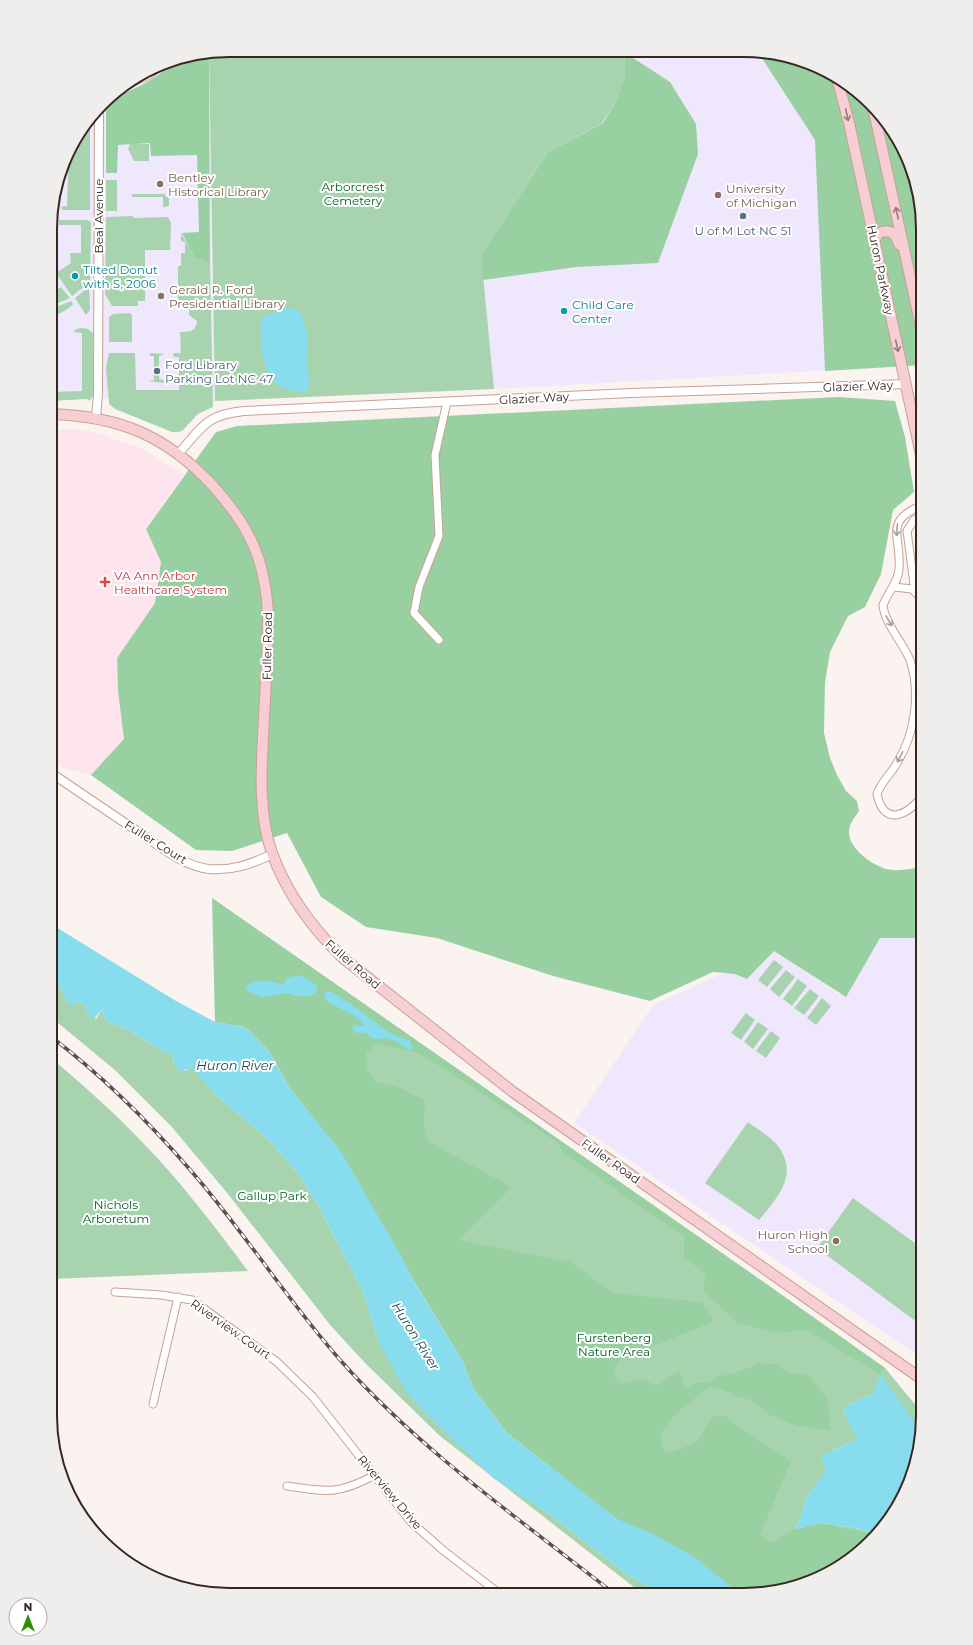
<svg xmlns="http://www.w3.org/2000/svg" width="973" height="1645" font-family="Montserrat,sans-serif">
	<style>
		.education { fill: #efe7fc }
		.medical { fill: #fde4ed }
		.green { fill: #a7d4ae }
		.forest { fill: #99d0a2 }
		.water { fill: #87dded }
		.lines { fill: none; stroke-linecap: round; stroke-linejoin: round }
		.minor-casing { stroke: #c7a291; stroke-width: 9 }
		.tertiary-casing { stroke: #c7a291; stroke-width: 10 }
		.secondary-casing { stroke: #c7a291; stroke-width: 12 }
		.minor { stroke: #fff; stroke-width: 7 }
		.tertiary { stroke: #fff; stroke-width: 8 }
		.secondary { stroke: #f6ced3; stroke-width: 10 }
		.rail-casing { stroke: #5d4f4a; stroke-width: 3.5 }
		.rail { stroke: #fff; stroke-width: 2; stroke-dasharray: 6; stroke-linecap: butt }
		.oneway { stroke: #967a7a }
		.oneway2 { stroke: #a59e9b }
		.education-dot { fill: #8d6e63; stroke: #fff; stroke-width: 1.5 }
		.service-dot { fill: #5c6f8a; stroke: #fff; stroke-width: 1.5 }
		.culture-dot { fill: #0f9aa8; stroke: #fff; stroke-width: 1.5 }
		.health-dot { fill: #e0444e; stroke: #fff; stroke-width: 1.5 }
		.labels { text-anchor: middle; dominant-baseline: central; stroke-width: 4; stroke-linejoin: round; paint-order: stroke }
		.education-label { font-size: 12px; fill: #785e54; stroke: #fff; text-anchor: start }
		.park-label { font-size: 12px; fill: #005c25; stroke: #fff }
		.street-label { font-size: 12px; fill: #362721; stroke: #fff }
		.service-label { font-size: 12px; fill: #4e5e75; stroke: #fff }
		.culture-label { font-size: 12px; fill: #0d838f; stroke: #fff; text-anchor: start }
		.health-label { font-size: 12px; fill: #be3a42; stroke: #fff; text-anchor: start }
		.water-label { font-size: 13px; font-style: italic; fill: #1c444b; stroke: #fff }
		.rim { fill: none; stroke: #362721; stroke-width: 2 }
	</style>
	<rect width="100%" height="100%" fill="#fbf3f0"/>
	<g class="education">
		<path d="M624,51L768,52L813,64L853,87L886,120L909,161L923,229V365L494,389L481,254Z"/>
		<path d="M209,54L215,401L204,407L110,398L51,400L52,206L69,150L111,95L161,64Z"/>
		<path d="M877,934H923V1359L574,1123L653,1005L774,950L840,995Z"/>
	</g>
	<path class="medical" d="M51,429L82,430L97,433L140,448L184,474L146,528L161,562L155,603L117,658L118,691L124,739L91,775L65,768L51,759Z"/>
	<g class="green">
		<path d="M229,50L624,51L625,76L617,99L602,123L548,152L481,254L494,389L215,401L209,54Z"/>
		<path d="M90,121V210H63L61,207L67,206L69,150L71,147L78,146V141H82V133Z"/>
		<path d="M130,144H149V161H134L128,149Z"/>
		<rect x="106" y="180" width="11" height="31"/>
		<path d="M132,194H165L166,197H169V206L163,207V197H132Z"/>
		<path d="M133,216L134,218L168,217L171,223L170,250H145V301H138V306H112L105,294L106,217Z"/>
		<path d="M59,220H87L91,222L90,282L72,296L56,273L71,263L70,253H81V225H59Z"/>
		<path d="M181,233L194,257L210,263L213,407L198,414L182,431L178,432H172L115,409L109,404L106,368L109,353H135L136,390H179V357H174L173,355L174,353H181L180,332C189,332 196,332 197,321L189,315V305L178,299V266H181V253H185V242L181,241Z"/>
		<path d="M57,280L58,282L53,287L56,290L61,287L70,298L51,306V282L53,283Z"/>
		<path d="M89,287L90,310L86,315L75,298Z"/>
		<path d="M71,301L73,304C67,310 60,314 51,316V309Z"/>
		<path d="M130,313L132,316V342H109V317L113,314Z"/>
		<path d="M82,328L88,329L93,333V396L89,401L87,399L51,401V392L82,391V333L74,332L76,329Z"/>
		<path d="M150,353L165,354L159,356V379L164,380V383L148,381L154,380V356H150Z"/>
		<path d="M212,898L769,1286L747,1310L798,1308L811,1316L885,1368L923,1414L922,1430L873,1394L849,1404L843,1411L858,1439L833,1450L822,1462L827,1471L806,1498L801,1518L795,1529L821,1523L855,1528L877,1534L853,1558L812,1581L741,1595L617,1519L581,1492L543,1460L430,1305L414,1282L400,1254L313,1118L289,1087Z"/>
		<path d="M774,960L783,967L767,987L758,980Z"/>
		<path d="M786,970L795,977L779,997L770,989Z"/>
		<path d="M798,979L807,986L792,1006L783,999Z"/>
		<path d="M51,984L62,990L66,1001L84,1003L87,1012L96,1019L102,1009L106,1021L130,1031L166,1053L173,1054L174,1063L185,1071L192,1067L217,1096L269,1140L299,1175L319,1207L364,1294L378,1340L495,1476L548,1513L625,1573L663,1595H644L440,1436L366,1364L331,1326L228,1194L171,1126L116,1071L51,1017Z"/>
		<path d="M810,989L819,996L804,1015L794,1008Z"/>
		<path d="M822,998L831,1006L816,1025L807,1018Z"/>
		<path d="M746,1013L755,1020L741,1040L731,1033Z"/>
		<path d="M758,1022L768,1029L753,1049L744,1042Z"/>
		<path d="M771,1031L780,1038L766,1058L756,1051Z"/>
		<path d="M50,1057C83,1085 115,1113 144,1144C182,1183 215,1227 248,1271L50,1279Z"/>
		<path d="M748,1122C757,1129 771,1137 778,1146C799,1175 778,1197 759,1220L705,1183Z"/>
		<path d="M853,1198L923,1249V1309L914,1320L817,1248Z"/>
	</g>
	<g class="forest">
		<path d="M624,52L670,82L696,124L698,154L658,263L576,267L483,280L481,254L548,152L603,123L617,99L625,76Z"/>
		<path d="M758,52H768L813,64L853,87L886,120L909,161L923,229V365L825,371L815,140Z"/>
		<path d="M209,54L210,263L194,257L182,233L199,232L197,155L151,156L150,143L118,145L117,173H106V101L110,95L127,92L142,85L160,74L171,61Z"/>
		<path d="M839,397L895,401L905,437L914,492L893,510L881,574L865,607L848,616L830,652L825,683L824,733L830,758L837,775L846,791L857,801L859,811C855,817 849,824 849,831C848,847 869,863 883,868C893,872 913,870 923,865V938H880L846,997L774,951L747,979L735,974L713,972L650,1001L553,976L437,938L366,927L321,897L287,833L232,851L196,850L91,775L124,739L118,691L117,658L155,603L161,562L146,529L216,432L237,426Z"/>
		<path d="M212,898L768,1285L885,1368L880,1374L806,1330L778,1333L738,1323L704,1292L705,1273L684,1258V1236L564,1154L557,1142L419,1053L377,1044L366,1053L367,1068L376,1082L397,1087L425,1100L424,1121L427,1141L512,1187L459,1240L570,1262L614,1293L702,1302L715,1321C697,1328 679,1336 661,1343C648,1348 628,1348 619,1361C613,1368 613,1375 618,1383C626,1385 628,1381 636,1380C642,1378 652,1384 657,1386L675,1373L680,1372L684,1384L688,1387L694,1383L711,1382L719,1376L731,1374L760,1363L774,1364L791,1373L809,1375L827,1398L831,1431L797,1426L768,1414L749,1399L737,1397L722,1389L709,1387C696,1398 665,1419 661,1436C660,1442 662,1446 665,1451L672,1452L697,1442L713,1417L724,1415L749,1434L791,1461L760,1535L771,1543L795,1529L821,1523L877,1535L853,1558L812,1581L740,1595L617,1519L507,1433L474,1390L462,1360L415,1283L341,1152L289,1087L269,1051L245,1027L215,1022Z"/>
	</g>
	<g class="water">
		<path d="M287,308L298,310C312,330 305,344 307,365C307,372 309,379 310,387L306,392C295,391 280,390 272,380C263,368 258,331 262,317Z"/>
		<path d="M51,924L176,1001L215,1022L245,1027L269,1051L289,1087L341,1152L400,1254L414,1282L462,1360L474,1390L507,1433L617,1519L653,1534L696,1558L741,1595H663L625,1573L548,1513L493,1478L424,1412L403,1387L378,1340L364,1294L319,1207L299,1175L269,1140L217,1096L192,1068L178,1072L177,1065L174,1063L173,1054L166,1053L130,1031L106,1021L102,1009L94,1019L87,1012L84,1003L76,1002L72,1006L66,1001L62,990L51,984Z"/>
		<path d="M300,975L318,986L315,993L308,996H294L288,993L262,997L247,991L246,986C257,977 272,981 284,985L286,978Z"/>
		<path d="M330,991L351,1004L391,1034L410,1041L413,1048L410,1050C403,1047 398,1041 390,1039C381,1037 374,1043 367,1033H356L352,1028L354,1025L366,1026L355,1016L328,1002L324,997L325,992Z"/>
		<path d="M880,1374L916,1424L922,1430L913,1474L886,1525L877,1534L855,1528L821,1523L795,1529L801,1518L806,1498L826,1471L822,1462L823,1455L857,1439L843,1411L849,1404L873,1394Z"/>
	</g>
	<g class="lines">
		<defs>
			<g id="minor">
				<path d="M894,587L912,589L923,600"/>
				<path d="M915,592L907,531L914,520L923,516"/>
				<path d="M439,640L414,613L419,587L439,536L435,455L447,402"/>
				<path d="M923,795C908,815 884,828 877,794C881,782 891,774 897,763C915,734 921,693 910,660C903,643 884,622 883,605C888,592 898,583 899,569C902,536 882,521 923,505"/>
				<path d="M115,1292L161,1295L192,1300L277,1362L313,1397L411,1522L444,1551L500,1594"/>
				<path d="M153,1404L178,1297"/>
				<path d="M287,1486C328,1492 337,1495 375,1475"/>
			</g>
			<g id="tertiary">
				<path d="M130,83L148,75L164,63"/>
				<path d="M96,418L98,394L99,110"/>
				<path d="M179,453C203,426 206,415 244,411L631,393L906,384"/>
				<path d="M51,773C79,792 106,810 134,829C156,843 182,866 209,869C233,871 251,864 273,854"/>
			</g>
			<g id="secondary">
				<path d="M837,78L849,123L923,464"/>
				<path d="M873,107L923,336"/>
				<path d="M874,240L879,233C891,228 896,234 899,244"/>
				<path d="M51,414C119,416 167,436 213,486C250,527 265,559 268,614C268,649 266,683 264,717C262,762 257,810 272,853C287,894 313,929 343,958L513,1092L923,1380"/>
			</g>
		</defs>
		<use href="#minor" class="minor-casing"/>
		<use href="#tertiary" class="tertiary-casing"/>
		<use href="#secondary" class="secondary-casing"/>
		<use href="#minor" class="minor"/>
		<use href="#tertiary" class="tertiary"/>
		<use href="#secondary" class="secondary"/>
		<defs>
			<path id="rail" d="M50,1036C103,1076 149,1122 192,1172C245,1233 288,1301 341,1361C421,1451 522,1521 616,1595"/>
		</defs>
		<use href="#rail" class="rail-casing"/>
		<use href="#rail" class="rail"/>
	</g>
	<defs><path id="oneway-shaft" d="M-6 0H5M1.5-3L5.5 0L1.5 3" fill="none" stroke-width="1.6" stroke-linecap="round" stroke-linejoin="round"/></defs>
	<g class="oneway">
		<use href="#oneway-shaft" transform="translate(847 115) rotate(77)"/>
		<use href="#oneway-shaft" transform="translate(897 213) rotate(-102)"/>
		<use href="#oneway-shaft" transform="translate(897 346) rotate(77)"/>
	</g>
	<g class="oneway2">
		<use href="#oneway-shaft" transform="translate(897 530) rotate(94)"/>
		<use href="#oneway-shaft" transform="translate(889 621) rotate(59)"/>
		<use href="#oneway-shaft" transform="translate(900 757) rotate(117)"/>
	</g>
	<g class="education-dot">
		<circle cx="160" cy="184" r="4"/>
		<circle cx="718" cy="195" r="4"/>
		<circle cx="161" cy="296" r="4"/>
		<circle cx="836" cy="1241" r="4"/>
	</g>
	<g class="service-dot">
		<circle cx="743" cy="216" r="4"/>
		<circle cx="157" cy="371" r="4"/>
	</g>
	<g class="culture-dot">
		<circle cx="75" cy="276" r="4"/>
		<circle cx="564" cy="311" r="4"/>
	</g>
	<path class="health-dot" d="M103 576h4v4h4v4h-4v4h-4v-4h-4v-4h4z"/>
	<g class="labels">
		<g class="education-label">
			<text x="168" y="177">Bentley<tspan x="168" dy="14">Historical Library</tspan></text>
			<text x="726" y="188">University<tspan x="726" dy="14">of Michigan</tspan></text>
			<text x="169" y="289">Gerald R. Ford<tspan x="169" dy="14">Presidential Library</tspan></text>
			<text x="828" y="1234" text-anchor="end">Huron High<tspan x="828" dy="14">School</tspan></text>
		</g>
		<g class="park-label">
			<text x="353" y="186">Arborcrest<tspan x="353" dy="14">Cemetery</tspan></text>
			<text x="272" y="1195">Gallup Park</text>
			<text x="116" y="1204">Nichols<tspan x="116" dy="14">Arboretum</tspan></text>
			<text x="614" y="1337">Furstenberg<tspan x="614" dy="14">Nature Area</tspan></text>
		</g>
		<g class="street-label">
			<text transform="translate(98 216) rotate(-90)">Beal Avenue</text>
			<text transform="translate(881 270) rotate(78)">Huron Parkway</text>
			<text transform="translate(858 386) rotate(-2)">Glazier Way</text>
			<text transform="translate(534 398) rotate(-3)">Glazier Way</text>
			<text transform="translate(267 646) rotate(-89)">Fuller Road</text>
			<text transform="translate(156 842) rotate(32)">Fuller Court</text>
			<text transform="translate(353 964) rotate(41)">Fuller Road</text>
			<text transform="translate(611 1161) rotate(35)">Fuller Road</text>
			<text transform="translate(231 1329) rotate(35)">Riverview Court</text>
			<text transform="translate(390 1492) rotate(50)">Riverview Drive</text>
		</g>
		<g class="service-label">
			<text x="743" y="230">U of M Lot NC 51</text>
			<text x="165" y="364" text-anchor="start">Ford Library<tspan x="165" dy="14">Parking Lot NC 47</tspan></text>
		</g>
		<g class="culture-label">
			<text x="83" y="269">Tilted Donut<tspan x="83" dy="14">with S, 2006</tspan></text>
			<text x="572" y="304">Child Care<tspan x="572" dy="14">Center</tspan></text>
		</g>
		<g class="health-label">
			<text x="114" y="575">VA Ann Arbor<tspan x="114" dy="14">Healthcare System</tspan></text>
		</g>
		<g class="water-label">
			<text x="235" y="1065">Huron River</text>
			<text transform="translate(416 1336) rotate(58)">Huron River</text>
		</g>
	</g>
	<path d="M0 0H973V1645H0ZM229 57H744A172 172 0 0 1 916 229V1416A172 172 0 0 1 744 1588H229A172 172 0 0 1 57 1416V229A172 172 0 0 1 229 57Z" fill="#efeeed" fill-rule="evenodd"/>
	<path class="rim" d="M229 57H744A172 172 0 0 1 916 229V1416A172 172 0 0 1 744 1588H229A172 172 0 0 1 57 1416V229A172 172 0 0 1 229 57Z"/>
	<g transform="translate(28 1617)"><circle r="19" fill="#ffffff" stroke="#afa9a6"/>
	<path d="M0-3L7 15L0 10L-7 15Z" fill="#2e8f06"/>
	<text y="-6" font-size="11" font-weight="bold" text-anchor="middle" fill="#362721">N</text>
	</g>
</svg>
